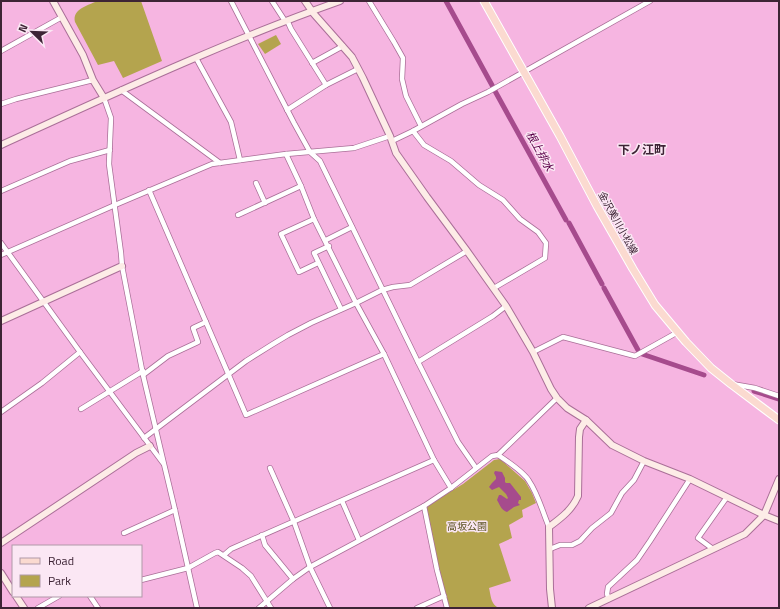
<svg xmlns="http://www.w3.org/2000/svg" width="780" height="609" font-family="'Titillium Web','Noto Sans JP',sans-serif">
	<style>
		.green { fill: #b4a44e }
		.water { fill: #a64b8d }
		.lines { fill: none; stroke-linecap: round; stroke-linejoin: round }
		.canal { stroke: #a64b8d; stroke-width: 5 }
		.street-casing { stroke: #aa6f98; stroke-width: 6 }
		.secondary-casing { stroke: #aa6f98; stroke-width: 8 }
		.primary-casing { stroke: #fff; stroke-width: 9 }
		.street { stroke: #fff; stroke-width: 4.5 }
		.secondary { stroke: #fdece7; stroke-width: 6 }
		.primary { stroke: #fbdad0; stroke-width: 7 }
		.labels { text-anchor: middle; dominant-baseline: central; stroke-width: 3; stroke-linejoin: round; paint-order: stroke }
		.street-label { font-size: 10px; fill: #3d2435; stroke: #fbe7f4 }
		.park-label { font-size: 10px; fill: #5d5422; stroke: #fbe7f4 }
		.water-label { font-size: 11px; font-style: italic; fill: #5a0048; stroke: #fbe7f4 }
		.quarter-label { font-size: 12px; font-weight: bold; fill: #3d2435; stroke: #fbe7f4 }
	</style>
	<rect width="100%" height="100%" fill="#f6b5e1"/>
	<g class="green">
		<path d="M97,1H141L162,61L123,78L114,61L98,65L75,22C72,9 87,6 97,1Z"/>
		<path d="M276,35L281,44L265,54L258,44Z"/>
		<path d="M500,459L525,481L532,493L536,503L522,510L523,517L509,525L512,538L499,544L511,581L489,588C491,596 491,607 501,608H449L429,530L426,511L428,505L463,484L494,460Z"/>
	</g>
	<path class="water" d="M495,471L502,472L505,478V482L506,483H510L521,497V500H519L518,503L520,505L514,507L507,512C501,510 500,505 497,500L499,495H501L507,499L508,498L506,494L499,487L492,490L489,487L492,483L496,479V477L494,473Z"/>
	<g class="lines">
		<g class="canal">
			<path d="M446,1L493,87"/>
			<path d="M495,91L566,220"/>
			<path d="M569,223L602,284"/>
			<path d="M604,288L638,350"/>
			<path d="M642,354L704,375"/>
			<path d="M754,391L779,399"/>
		</g>
		<defs>
			<g id="street">
				<path d="M231,1L294,123L310,152L320,161L418,362L458,442L476,468"/>
				<path d="M272,1L285,21"/>
				<path d="M369,1L394,42L403,58L402,79L406,96L421,126"/>
				<path d="M287,20L291,29L326,85"/>
				<path d="M1,51L62,17"/>
				<path d="M196,58L231,122L240,160"/>
				<path d="M312,63L343,46"/>
				<path d="M121,90L220,163"/>
				<path d="M104,98L111,118L109,164L121,253L122,266L143,375L164,464L175,510L197,608"/>
				<path d="M1,104L16,99L93,80"/>
				<path d="M287,110L326,85L358,69"/>
				<path d="M413,131L424,145L451,161L479,185L503,200L520,219L538,232L546,243L545,258L494,288"/>
				<path d="M392,141L413,131L462,104L488,92L650,1"/>
				<path d="M286,154L301,186L314,219L356,303L384,354L434,460L451,488"/>
				<path d="M256,183L265,203"/>
				<path d="M149,190L246,415L384,354"/>
				<path d="M1,191L70,161L110,150"/>
				<path d="M238,215L301,186"/>
				<path d="M314,219L281,234L299,272L318,263"/>
				<path d="M326,240L352,227"/>
				<path d="M1,243L80,352L163,463"/>
				<path d="M329,246L314,253L341,309"/>
				<path d="M1,255L115,205L212,164L286,154L354,148L390,136"/>
				<path d="M533,352L563,337L635,356L678,332"/>
				<path d="M418,362L493,316L506,306"/>
				<path d="M143,375L168,356L198,342L193,328L206,322"/>
				<path d="M732,384L755,388L779,396"/>
				<path d="M81,409L143,371"/>
				<path d="M1,412L42,383L80,352"/>
				<path d="M144,438L246,361L273,344L288,335L311,323L356,303L382,290L393,287L410,285L467,251"/>
				<path d="M498,455C507,461 524,472 529,481C538,494 543,513 549,527"/>
				<path d="M270,468L294,522L310,567L330,608"/>
				<path d="M342,501L359,540"/>
				<path d="M424,506L437,570L447,608"/>
				<path d="M124,533L175,510"/>
				<path d="M262,535L265,545L293,579"/>
				<path d="M550,549L560,545H572L580,541L592,528L611,513L622,493L634,480L644,461"/>
				<path d="M713,549L698,538L727,497"/>
				<path d="M224,555L231,549L434,460"/>
				<path d="M141,580L188,568L215,553L218,552L242,568L251,576L271,608"/>
				<path d="M90,596L98,608"/>
				<path d="M609,599L607,594L608,587L637,560L650,541L690,479"/>
				<path d="M38,608L59,596"/>
				<path d="M259,608L293,579L310,567L424,506L451,488L492,456L498,455L557,398"/>
				<path d="M417,608L444,596"/>
			</g>
			<g id="secondary">
				<path d="M53,1L83,55L93,80L104,98"/>
				<path d="M305,1L314,14L352,57L363,78L390,136L396,153L427,197L467,251L506,306L533,352L551,389L557,398L567,408L586,420L612,445L644,461L690,479L764,515L779,521"/>
				<path d="M1,145C113,94 224,42 340,1"/>
				<path d="M1,321L122,266"/>
				<path d="M1,543L136,453L150,446"/>
				<path d="M1,573L13,592"/>
				<path d="M16,596L24,608"/>
				<path d="M552,608L550,589L549,527C561,518 572,510 578,496L579,437L580,429L586,420"/>
				<path d="M589,608L745,534L764,515L779,479"/>
			</g>
			<path id="primary" d="M484,1L560,136L597,206L633,269L655,305L686,342L711,368L731,384L779,420"/>
		</defs>
		<use href="#street" class="street-casing"/>
		<use href="#secondary" class="secondary-casing"/>
		<use href="#primary" class="primary-casing"/>
		<use href="#street" class="street"/>
		<use href="#secondary" class="secondary"/>
		<use href="#primary" class="primary"/>
	</g>
	<g class="labels">
		<g class="street-label">
			<text transform="translate(618 223) rotate(61)">金沢美川小松線</text>
		</g>
		<g class="park-label">
			<text x="467" y="526">高坂公園</text>
		</g>
		<g class="water-label">
			<text transform="translate(540 151) rotate(61)">根上排水</text>
		</g>
		<g class="quarter-label">
			<text x="642" y="149">下ノ江町</text>
		</g>
	</g>
	<rect width="780" height="609" fill="none" stroke="#3d2435" stroke-width="4"/>
	<rect x="12" y="545" width="130" height="52" fill="#fbe7f4" stroke="#af99a8"/>
	<rect x="20" y="558" width="20" height="6" fill="#fbdad0" stroke="#af99a8"/>
	<text x="48" y="565" font-size="12" fill="#3d2435">Road</text>
	<rect x="20" y="575" width="20" height="12" fill="#b4a44e" stroke="#af99a8"/>
	<text x="48" y="585" font-size="12" fill="#3d2435">Park</text>
	<g transform="translate(32 32) rotate(293)" stroke="#fbe7f4" stroke-width="3" paint-order="stroke">
	<path d="M0-3L7 15L0 10L-7 15Z" fill="#3d2435"/>
	<text y="-6" font-size="11" font-weight="bold" text-anchor="middle" fill="#3d2435">N</text>
	</g>
</svg>
